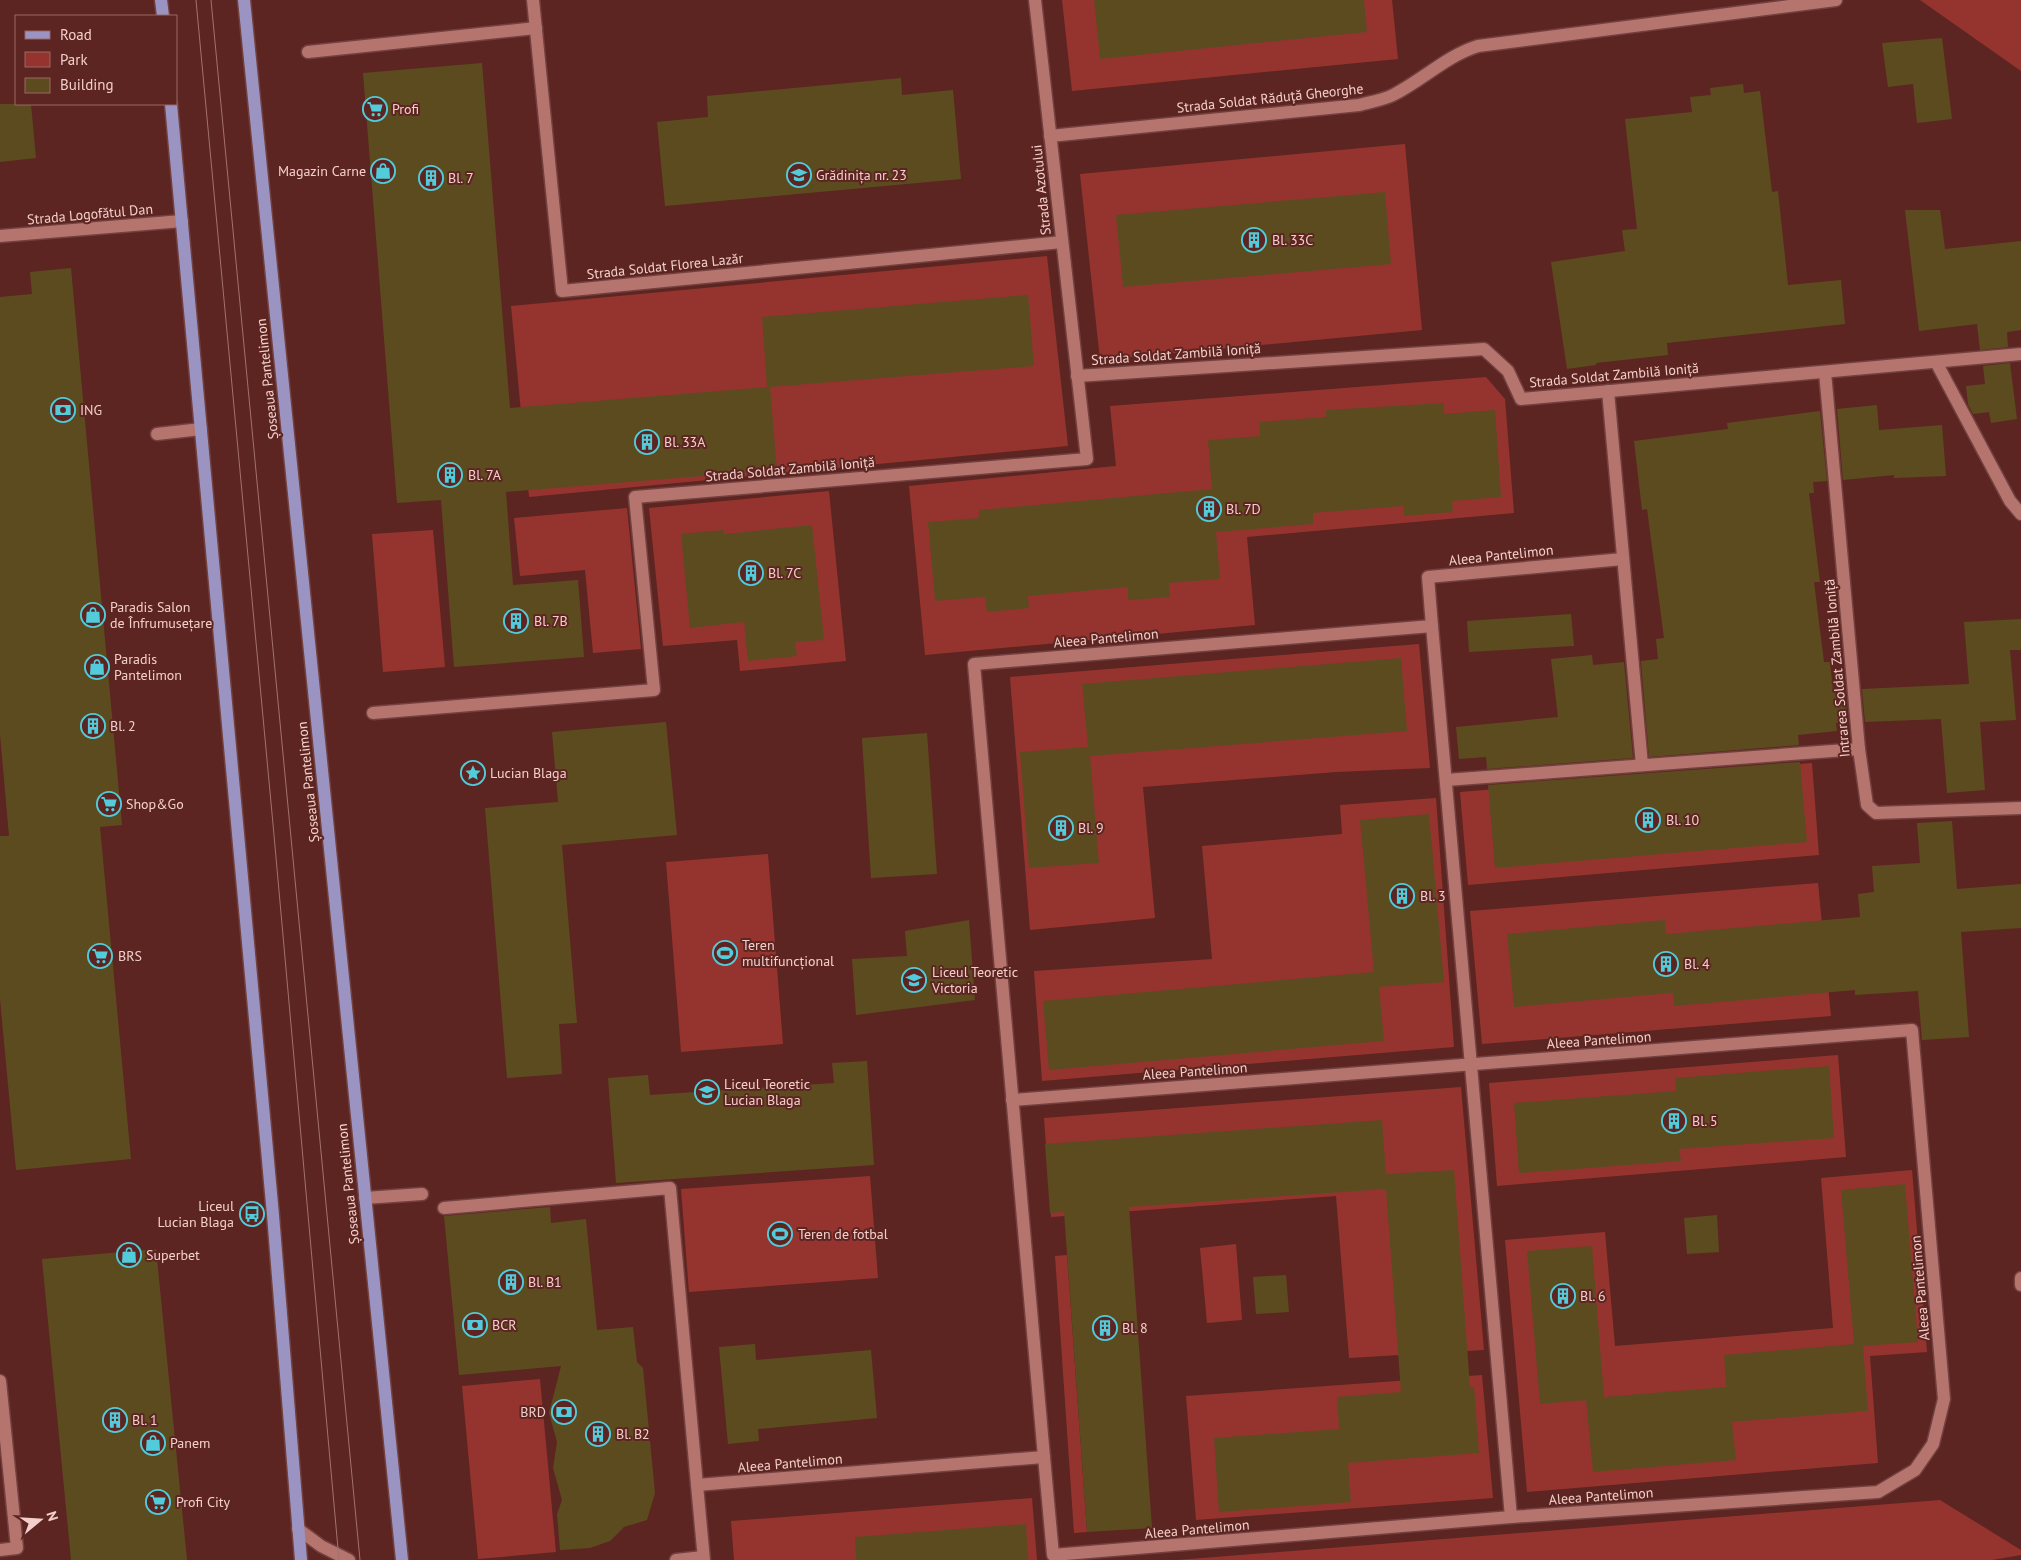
<svg xmlns="http://www.w3.org/2000/svg" width="2021" height="1560" font-family="'PT Sans',sans-serif">
	<style>
		.green { fill: #95342f }
		.building { fill: #5d4b20 }
		.lines { fill: none; stroke-linecap: round; stroke-linejoin: round }
		.minor-casing { stroke: #71403f; stroke-width: 15 }
		.major-casing { stroke: #71403f; stroke-width: 15 }
		.minor { stroke: #b5746d; stroke-width: 12 }
		.major { stroke: #9b94c2; stroke-width: 12 }
		.tram { stroke: #a1726e; stroke-width: 1 }
		.labels { text-anchor: middle; dominant-baseline: central; stroke-width: 4; stroke-linejoin: round; paint-order: stroke }
		.street-label { font-size: 14px; fill: #f3cfcb; stroke: #5d2521 }
		.poi-label { font-size: 14px; fill: #f3cfcb; stroke: #5d2521; text-anchor: start }
	</style>
	<rect width="100%" height="100%" fill="#5d2521"/>
	<g class="green">
		<path d="M1062,0H1392L1398,59L1072,91Z"/>
		<path d="M1920,0H2021V71Z"/>
		<path d="M1405,144L1422,330L1100,360L1080,174Z"/>
		<path d="M1047,256L1068,446L529,497L511,306Z"/>
		<path d="M1486,377L1505,399L1514,513L1247,537L1255,625L925,655L909,486L1116,466L1110,406Z"/>
		<path d="M829,491L846,661L740,671L737,640L663,646L649,508Z"/>
		<path d="M627,508L641,649L593,653L585,570L520,576L514,518Z"/>
		<path d="M433,530L445,667L383,672L372,534Z"/>
		<path d="M1419,644L1430,768L1336,772L1143,787L1155,918L1030,930L1010,677Z"/>
		<path d="M1812,763L1819,855L1468,885L1460,792Z"/>
		<path d="M1436,798L1454,1047L1042,1081L1034,971L1212,959L1202,846L1342,834L1340,805Z"/>
		<path d="M768,854L783,1044L681,1052L666,862Z"/>
		<path d="M1818,883L1831,1016L1482,1044L1470,911Z"/>
		<path d="M1838,1055L1846,1157L1497,1186L1489,1083Z"/>
		<path d="M1461,1087L1484,1350L1349,1358L1336,1196L1051,1217L1044,1118Z"/>
		<path d="M1912,1170L1927,1352L1870,1356L1878,1463L1527,1492L1505,1240L1605,1232L1615,1346L1833,1328L1821,1178Z"/>
		<path d="M870,1176L878,1278L689,1292L681,1189Z"/>
		<path d="M1236,1244L1242,1320L1207,1323L1200,1248Z"/>
		<path d="M1067,1255L1087,1532L1074,1533L1055,1256Z"/>
		<path d="M1482,1375L1493,1498L1196,1520L1186,1396Z"/>
		<path d="M540,1379L556,1552L478,1559L462,1386Z"/>
		<path d="M1032,1498L1037,1560H734L731,1521Z"/>
		<path d="M1940,1500L2021,1550V1555L1992,1560H1177Z"/>
	</g>
	<g class="building">
		<path d="M1094,0H1364L1367,32L1100,59Z"/>
		<path d="M1942,38L1952,119L1917,123L1913,84L1888,87L1882,43Z"/>
		<path d="M482,63L510,408L767,387L762,317L1028,295L1034,366L770,387L777,470L506,492L513,585L578,580L584,657L454,667L441,500L397,503L363,73Z"/>
		<path d="M901,78L902,95L953,90L961,179L665,206L657,122L708,117L707,96Z"/>
		<path d="M1743,84L1744,93L1760,91L1772,192L1778,191L1788,285L1841,280L1845,324L1667,343L1668,355L1596,363V365L1567,369L1551,262L1625,251L1622,230L1637,229L1625,119L1692,112L1690,97L1711,95L1710,88Z"/>
		<path d="M0,104H31L36,158L0,162Z"/>
		<path d="M1385,192L1391,264L1123,287L1116,215Z"/>
		<path d="M1905,210H1940L1945,249L2021,241V330L2007,332L2008,347L1980,350L1977,324L1919,331Z"/>
		<path d="M71,268L122,825L100,827L131,1159L16,1170L0,999V836H9L0,734V297L32,294L30,272Z"/>
		<path d="M2010,363L2017,419L1991,423L1989,412L1973,414L1968,404L1966,386L1985,384L1983,366Z"/>
		<path d="M1444,403V414L1495,410L1501,497L1452,501L1453,512L1404,516L1403,506L1313,513V524L1216,532L1220,579L1169,583L1170,597L1128,600V587L1028,596L1029,608L987,612L985,597L935,601L928,522L979,518V510L1212,489L1208,440L1260,436L1259,422L1326,417V410Z"/>
		<path d="M1877,405L1879,430L1942,425L1946,476L1894,478V475L1843,480L1837,409Z"/>
		<path d="M1820,411L1827,481L1813,482L1814,493H1809L1820,582H1814L1824,662H1830L1833,690L1845,689L1848,723H1836L1837,731L1798,735L1799,745L1649,757L1641,661L1658,659L1656,639L1664,638L1647,509L1642,510L1634,441L1728,429L1727,423Z"/>
		<path d="M812,525L824,640L795,642L797,656L748,661L744,622L690,628L681,534L723,530L724,534Z"/>
		<path d="M1571,614L1574,646L1469,652L1467,621Z"/>
		<path d="M2021,619V650H2010L2016,720L1980,722L1985,790L1947,793L1941,719L1865,722L1862,689L1969,684L1964,622Z"/>
		<path d="M1592,655L1593,665L1624,662L1633,758L1487,769L1486,757L1459,759L1456,727L1558,717L1551,659Z"/>
		<path d="M1401,658L1407,731L1090,756L1099,863L1029,868L1020,752L1088,747L1082,684Z"/>
		<path d="M666,722L677,835L562,845L577,1023L559,1024L562,1074L507,1078L485,808L558,802L552,732Z"/>
		<path d="M927,733L937,874L871,878L862,738Z"/>
		<path d="M1800,762L1807,842L1495,868L1488,785Z"/>
		<path d="M1429,814L1444,982L1379,987L1384,1041L1049,1070L1043,1001L1374,972L1360,820Z"/>
		<path d="M1952,821L1957,889L2021,884V928L1961,932L1969,1037L1922,1040L1918,991L1855,995V990L1674,1006L1673,993L1514,1007L1507,934L1665,920L1666,934L1860,917L1858,894L1874,892L1872,866L1920,863L1917,823Z"/>
		<path d="M969,920L975,1000L856,1015L852,959L907,956L905,931Z"/>
		<path d="M867,1061L874,1165L616,1183L608,1078L648,1075L650,1095L834,1083L832,1063Z"/>
		<path d="M1829,1066L1834,1138L1679,1149L1681,1161L1519,1173L1514,1103L1676,1091L1675,1078Z"/>
		<path d="M1382,1120L1386,1174L1454,1170L1470,1387H1474L1479,1453L1348,1463L1351,1502L1219,1512L1214,1438L1339,1429L1337,1397L1401,1392L1386,1189L1129,1207L1152,1528L1087,1532L1064,1212L1050,1213L1045,1144Z"/>
		<path d="M1905,1184L1918,1342L1863,1346L1868,1411L1732,1422L1736,1460L1593,1472L1586,1400L1540,1404L1527,1251L1592,1246L1604,1397L1726,1387L1724,1355L1854,1344L1841,1190Z"/>
		<path d="M550,1207L551,1223L586,1219L597,1330L633,1327L637,1362L643,1368L655,1493L647,1520L624,1527L610,1541L590,1548L560,1550L557,1514L562,1500L553,1468L557,1442L549,1413L561,1366L459,1375L444,1216Z"/>
		<path d="M1717,1215L1719,1252L1687,1254L1684,1218Z"/>
		<path d="M156,1249L187,1560H71L42,1259Z"/>
		<path d="M1286,1275L1289,1312L1256,1314L1253,1277Z"/>
		<path d="M755,1344L756,1360L871,1350L877,1418L758,1429L759,1441L728,1444L719,1347Z"/>
		<path d="M1026,1524L1028,1560H856L855,1537Z"/>
	</g>
	<g class="lines">
		<defs>
			<g id="minor">
				<path d="M533,0L562,291L1062,242"/>
				<path d="M308,52L536,28"/>
				<path d="M1050,136L1359,105C1370,102 1383,100 1393,95C1423,80 1446,56 1478,46L1836,0"/>
				<path d="M0,236L182,221"/>
				<path d="M1936,362L2010,501L2021,514"/>
				<path d="M1825,372L1859,749L1867,805L1876,813L2021,808"/>
				<path d="M1077,376L1484,349L1508,371L1521,399L2021,354"/>
				<path d="M1608,391L1642,765"/>
				<path d="M157,434L201,429"/>
				<path d="M1432,626L1511,1517"/>
				<path d="M373,713L654,690L635,497L1087,459L1035,0"/>
				<path d="M1446,780L1859,749"/>
				<path d="M1012,1100L1912,1030L1944,1399L1933,1444L1915,1470L1878,1492L1511,1517L1053,1555L1044,1457"/>
				<path d="M365,1198L422,1194"/>
				<path d="M444,1208L670,1188L697,1485"/>
				<path d="M2021,1278V1285"/>
				<path d="M0,1381L17,1548L0,1550"/>
				<path d="M298,1529L321,1546L349,1560"/>
				<path d="M676,1560L703,1557"/>
				<path d="M704,1560L697,1485L1044,1457L974,664L1432,626L1428,577L1623,559"/>
			</g>
			<g id="major">
				<path d="M161,0L163,16"/>
				<path d="M244,0L402,1560"/>
				<path d="M171,104L273,1215L301,1560"/>
			</g>
		</defs>
		<use href="#minor" class="minor-casing"/>
		<use href="#major" class="major-casing"/>
		<use href="#minor" class="minor"/>
		<use href="#major" class="major"/>
		<g class="tram">
			<path d="M196,0L273,824L339,1560"/>
			<path d="M211,0L360,1560"/>
		</g>
	</g>
	<defs>
		<symbol id="supermarket-ring" viewBox="-11 -11 22 22"><circle r="9.5" fill="#5d2521" stroke="#52cbda" stroke-width="1.5"/><path d="M-6-5.5h2.5l.6 2H6L4.5 2H-2.5L-4.4-4H-6ZM-1.5 3.2a1.3 1.3 0 1 0 .1 0ZM3 3.2a1.3 1.3 0 1 0 .1 0Z" fill="#52cbda"/></symbol>
		<symbol id="shop-ring" viewBox="-11 -11 22 22"><circle r="9.5" fill="#5d2521" stroke="#52cbda" stroke-width="1.5"/><path d="M-5-2.5h2.3a2.7 3.5 0 0 1 5.4 0H5L5.5 6h-11ZM-1.5-2.5h3a1.5 2.3 0 0 0-3 0Z" fill="#52cbda"/></symbol>
		<symbol id="school-ring" viewBox="-11 -11 22 22"><circle r="9.5" fill="#5d2521" stroke="#52cbda" stroke-width="1.5"/><path d="M0-5L7-2L0 1L-7-2ZM-4 1L0 2.5L4 1V4Q0 6-4 4Z" fill="#52cbda"/></symbol>
		<symbol id="building-ring" viewBox="-11 -11 22 22"><circle r="9.5" fill="#5d2521" stroke="#52cbda" stroke-width="1.5"/><path d="M-4-6H4V6H1V3H-1V6H-4ZM-2.5-4.3h1.7v1.8h-1.7ZM.8-4.3h1.7v1.8H.8ZM-2.5-1h1.7V.8h-1.7ZM.8-1h1.7V.8H.8Z" fill="#52cbda"/></symbol>
		<symbol id="bank-ring" viewBox="-11 -11 22 22"><circle r="9.5" fill="#5d2521" stroke="#52cbda" stroke-width="1.5"/><path d="M-6-4H6V4H-6ZM0-2.3a2.3 2.3 0 1 0 0 4.6a2.3 2.3 0 1 0 0-4.6Z" fill="#52cbda"/></symbol>
		<symbol id="sight-ring" viewBox="-11 -11 22 22"><circle r="9.5" fill="#5d2521" stroke="#52cbda" stroke-width="1.5"/><path d="M0-6L1.8-2.2L6-1.7L2.9 1.2L3.7 5.4L0 3.3L-3.7 5.4L-2.9 1.2L-6-1.7L-1.8-2.2Z" fill="#52cbda"/></symbol>
		<symbol id="stadium-ring" viewBox="-11 -11 22 22"><circle r="9.5" fill="#5d2521" stroke="#52cbda" stroke-width="1.5"/><path d="M0-5a6.5 5 0 1 0 0 10a6.5 5 0 1 0 0-10ZM-3.5-1.8h7v3.6h-7Z" fill="#52cbda"/></symbol>
		<symbol id="bus-ring" viewBox="-11 -11 22 22"><circle r="9.5" fill="#5d2521" stroke="#52cbda" stroke-width="1.5"/><path d="M-5-6H5V4H4V6H2V4H-2V6H-4V4H-5ZM-3.5-4V0h7V-4ZM-3.5 1.2v1.5H-2V1.2ZM2 1.2v1.5H3.5V1.2Z" fill="#52cbda"/></symbol>
	</defs>
	<g fill-rule="evenodd">
		<use href="#supermarket-ring" x="361" y="95" width="28" height="28"/>
		<use href="#shop-ring" x="369" y="157" width="28" height="28"/>
		<use href="#school-ring" x="785" y="161" width="28" height="28"/>
		<use href="#building-ring" x="417" y="164" width="28" height="28"/>
		<use href="#building-ring" x="1240" y="226" width="28" height="28"/>
		<use href="#bank-ring" x="49" y="396" width="28" height="28"/>
		<use href="#building-ring" x="633" y="428" width="28" height="28"/>
		<use href="#building-ring" x="436" y="461" width="28" height="28"/>
		<use href="#building-ring" x="1195" y="495" width="28" height="28"/>
		<use href="#building-ring" x="737" y="559" width="28" height="28"/>
		<use href="#shop-ring" x="79" y="601" width="28" height="28"/>
		<use href="#building-ring" x="502" y="607" width="28" height="28"/>
		<use href="#shop-ring" x="83" y="653" width="28" height="28"/>
		<use href="#building-ring" x="79" y="712" width="28" height="28"/>
		<use href="#sight-ring" x="459" y="759" width="28" height="28"/>
		<use href="#supermarket-ring" x="95" y="790" width="28" height="28"/>
		<use href="#building-ring" x="1634" y="806" width="28" height="28"/>
		<use href="#building-ring" x="1047" y="814" width="28" height="28"/>
		<use href="#building-ring" x="1388" y="882" width="28" height="28"/>
		<use href="#stadium-ring" x="711" y="939" width="28" height="28"/>
		<use href="#supermarket-ring" x="86" y="942" width="28" height="28"/>
		<use href="#building-ring" x="1652" y="950" width="28" height="28"/>
		<use href="#school-ring" x="900" y="966" width="28" height="28"/>
		<use href="#school-ring" x="693" y="1078" width="28" height="28"/>
		<use href="#building-ring" x="1660" y="1107" width="28" height="28"/>
		<use href="#bus-ring" x="238" y="1200" width="28" height="28"/>
		<use href="#stadium-ring" x="766" y="1220" width="28" height="28"/>
		<use href="#shop-ring" x="115" y="1241" width="28" height="28"/>
		<use href="#building-ring" x="497" y="1268" width="28" height="28"/>
		<use href="#building-ring" x="1549" y="1282" width="28" height="28"/>
		<use href="#bank-ring" x="461" y="1311" width="28" height="28"/>
		<use href="#building-ring" x="1091" y="1314" width="28" height="28"/>
		<use href="#bank-ring" x="550" y="1398" width="28" height="28"/>
		<use href="#building-ring" x="101" y="1406" width="28" height="28"/>
		<use href="#building-ring" x="584" y="1420" width="28" height="28"/>
		<use href="#shop-ring" x="139" y="1429" width="28" height="28"/>
		<use href="#supermarket-ring" x="144" y="1488" width="28" height="28"/>
	</g>
	<g class="labels">
		<g class="street-label">
			<text transform="translate(1270 98) rotate(-6)">Strada Soldat Răduță Gheorghe</text>
			<text transform="translate(1041 190) rotate(-96)">Strada Azotului</text>
			<text transform="translate(90 214) rotate(-5)">Strada Logofătul Dan</text>
			<text transform="translate(665 266) rotate(-6)">Strada Soldat Florea Lazăr</text>
			<text transform="translate(1176 354) rotate(-4)">Strada Soldat Zambilă Ioniță</text>
			<text transform="translate(1614 375) rotate(-5)">Strada Soldat Zambilă Ioniță</text>
			<text transform="translate(267 379) rotate(-96)">Șoseaua Pantelimon</text>
			<text transform="translate(790 469) rotate(-5)">Strada Soldat Zambilă Ioniță</text>
			<text transform="translate(1501 555) rotate(-6)">Aleea Pantelimon</text>
			<text transform="translate(1106 638) rotate(-5)">Aleea Pantelimon</text>
			<text transform="translate(1837 668) rotate(-95)">Intrarea Soldat Zambilă Ioniță</text>
			<text transform="translate(308 782) rotate(-96)">Șoseaua Pantelimon</text>
			<text transform="translate(1599 1040) rotate(-4)">Aleea Pantelimon</text>
			<text transform="translate(1195 1071) rotate(-4)">Aleea Pantelimon</text>
			<text transform="translate(348 1184) rotate(-96)">Șoseaua Pantelimon</text>
			<text transform="translate(1920 1288) rotate(-95)">Aleea Pantelimon</text>
			<text transform="translate(790 1463) rotate(-5)">Aleea Pantelimon</text>
			<text transform="translate(1601 1496) rotate(-4)">Aleea Pantelimon</text>
			<text transform="translate(1197 1529) rotate(-5)">Aleea Pantelimon</text>
		</g>
		<g class="poi-label">
			<text x="392" y="109">Profi</text>
			<text x="366" y="171" text-anchor="end">Magazin Carne</text>
			<text x="816" y="175">Grădinița nr. 23</text>
			<text x="448" y="178">Bl. 7</text>
			<text x="1272" y="240">Bl. 33C</text>
			<text x="80" y="410">ING</text>
			<text x="664" y="442">Bl. 33A</text>
			<text x="468" y="475">Bl. 7A</text>
			<text x="1226" y="509">Bl. 7D</text>
			<text x="768" y="573">Bl. 7C</text>
			<text x="110" y="607">Paradis Salon<tspan x="110" dy="16">de Înfrumusețare</tspan></text>
			<text x="534" y="621">Bl. 7B</text>
			<text x="114" y="659">Paradis<tspan x="114" dy="16">Pantelimon</tspan></text>
			<text x="110" y="726">Bl. 2</text>
			<text x="490" y="773">Lucian Blaga</text>
			<text x="126" y="804">Shop&amp;Go</text>
			<text x="1666" y="820">Bl. 10</text>
			<text x="1078" y="828">Bl. 9</text>
			<text x="1420" y="896">Bl. 3</text>
			<text x="742" y="945">Teren<tspan x="742" dy="16">multifuncțional</tspan></text>
			<text x="118" y="956">BRS</text>
			<text x="1684" y="964">Bl. 4</text>
			<text x="932" y="972">Liceul Teoretic<tspan x="932" dy="16">Victoria</tspan></text>
			<text x="724" y="1084">Liceul Teoretic<tspan x="724" dy="16">Lucian Blaga</tspan></text>
			<text x="1692" y="1121">Bl. 5</text>
			<text x="234" y="1206" text-anchor="end">Liceul<tspan x="234" dy="16">Lucian Blaga</tspan></text>
			<text x="798" y="1234">Teren de fotbal</text>
			<text x="146" y="1255">Superbet</text>
			<text x="528" y="1282">Bl. B1</text>
			<text x="1580" y="1296">Bl. 6</text>
			<text x="492" y="1325">BCR</text>
			<text x="1122" y="1328">Bl. 8</text>
			<text x="546" y="1412" text-anchor="end">BRD</text>
			<text x="132" y="1420">Bl. 1</text>
			<text x="616" y="1434">Bl. B2</text>
			<text x="170" y="1443">Panem</text>
			<text x="176" y="1502">Profi City</text>
		</g>
	</g>
	<rect x="15" y="15" width="162" height="90" fill="#5d2521" stroke="#996965"/>
	<rect x="25" y="31" width="25" height="8" fill="#9b94c2" stroke="#996965"/>
	<text x="60" y="40" font-size="15" fill="#f3cfcb">Road</text>
	<rect x="25" y="52" width="25" height="15" fill="#95342f" stroke="#996965"/>
	<text x="60" y="65" font-size="15" fill="#f3cfcb">Park</text>
	<rect x="25" y="78" width="25" height="15" fill="#5d4b20" stroke="#996965"/>
	<text x="60" y="90" font-size="15" fill="#f3cfcb">Building</text>
	<g transform="translate(40 1520) rotate(72)" stroke="#5d2521" stroke-width="4" paint-order="stroke">
	<path d="M0-4L9 19L0 12L-9 19Z" fill="#f3cfcb"/>
	<text y="-8" font-size="14" font-weight="bold" text-anchor="middle" fill="#f3cfcb">N</text>
	</g>
</svg>
